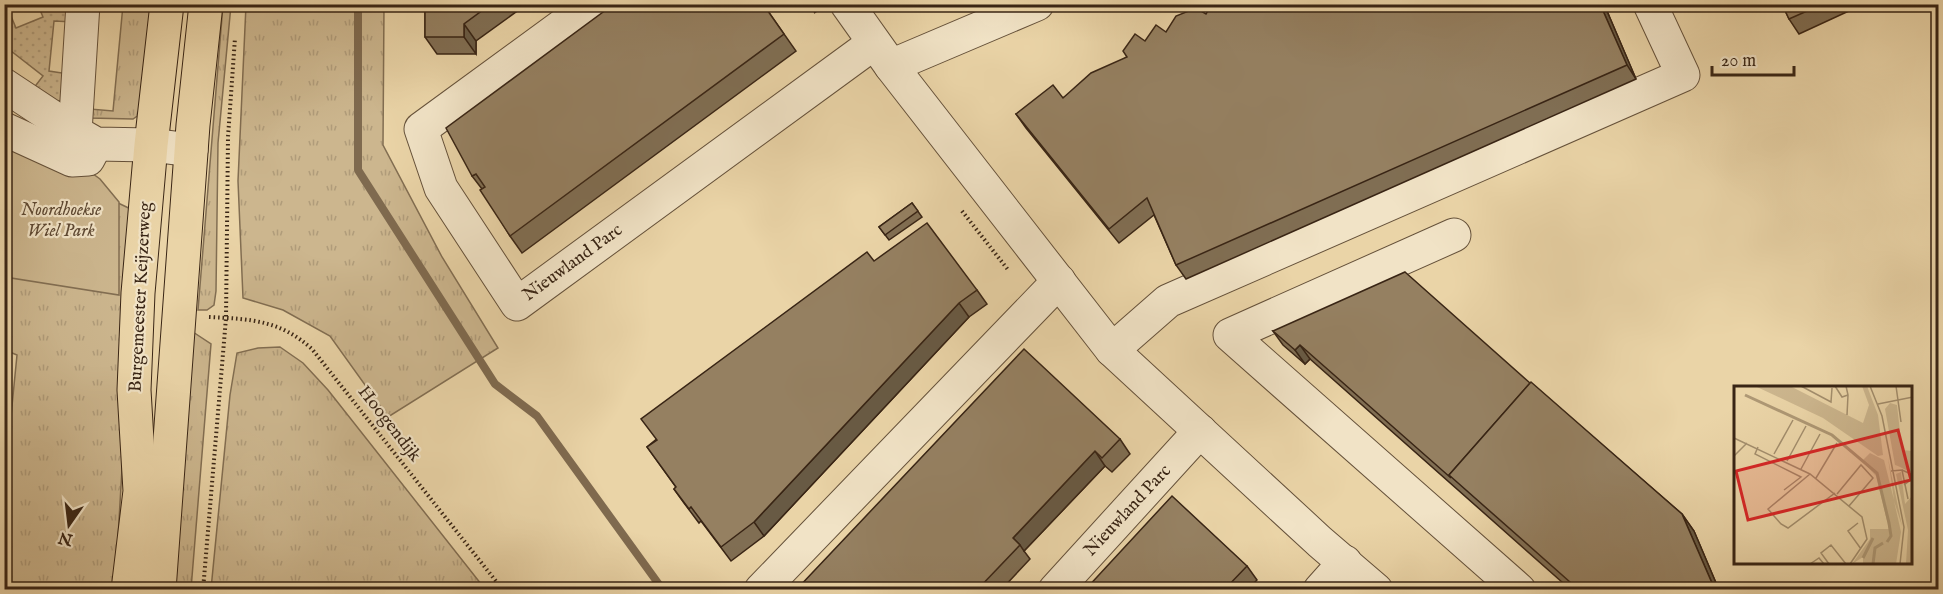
<svg xmlns="http://www.w3.org/2000/svg" width="1943" height="594" font-family="'IM FELL English',serif">
	<style>
		.grass { fill: url(#grass-tufts); stroke: #826e52; stroke-width: 1.5 }
		.park { fill: #ccb68e; stroke: #826e52; stroke-width: 1.5 }
		.garden { fill: url(#garden-dots); stroke: #826e52; stroke-width: 1.5 }
		.lines { fill: none; stroke-linecap: round; stroke-linejoin: round }
		.stream { stroke: #7f6a4f; stroke-width: 8 }
		.minor-casing { stroke: #65513a; stroke-width: 35 }
		.major-casing { stroke: #392515; stroke-width: 35 }
		.path { stroke: #392515; stroke-width: 4; stroke-dasharray: 1.5 3; stroke-linecap: butt }
		.minor { stroke: #f1e3c6; stroke-width: 33 }
		.major { stroke: #ead4a7; stroke-width: 33 }
		.wall { fill: #806e53; stroke: #392515; stroke-width: 1.5 }
		.shaded-wall { fill: #685a44; stroke: #392515; stroke-width: 1.5 }
		.building { fill: #958061; stroke: #392515; stroke-width: 1.5 }
		.labels { text-anchor: middle; dominant-baseline: central; stroke-width: 4.5; stroke-linejoin: round; paint-order: stroke }
		.park-label { font-size: 18px; font-style: italic; fill: #5e4933; stroke: #f1e3c6 }
		.street-label { font-size: 18px; fill: #392515; stroke: #f1e3c6 }
		.inset-river { fill: none; stroke: #ae9875; stroke-width: 3 }
		.inset-road { fill: none; stroke: #a38e6d; stroke-width: 1.5 }
		.view { fill: #d62828; fill-opacity: 0.15; stroke: #d62828; stroke-width: 3 }
		.inset-edge { fill: none; stroke: #392515; stroke-width: 3 }
	</style>
	<defs>
		<pattern id="grass-tufts" width="24" height="20" patternUnits="userSpaceOnUse" patternTransform="scale(1.5)"><rect width="24" height="20" fill="#ccb68e"/><path d="M3 7l-1-3M5 7V3M7 7l1-3M15 17l-1-3M17 17v-4M19 17l1-3" fill="none" stroke="#b09c7a"/></pattern>
		<pattern id="garden-dots" width="8" height="8" patternUnits="userSpaceOnUse" patternTransform="scale(1.5)"><rect width="8" height="8" fill="#ccb68e"/><path d="M2 2h.1M6 6h.1" fill="none" stroke="#b09c7a" stroke-width="1.8" stroke-linecap="round"/></pattern>
	</defs>
	<rect width="100%" height="100%" fill="#ead4a7"/>
	<filter id="stains"><feTurbulence type="fractalNoise" baseFrequency=".00333" numOctaves="4"/><feColorMatrix values="0 0 0 0 .2 0 0 0 0 .09 0 0 0 0 .02 0 0 0 .5 -.17"/></filter>
	<radialGradient id="worn" r=".72"><stop offset=".6" stop-color="#630" stop-opacity="0"/><stop offset="1" stop-color="#630" stop-opacity=".3"/></radialGradient>
	<g class="grass">
		<path d="M123,5H161L143,112L133,119L89,118L90,109L113,111Z"/>
		<path d="M223,5H231L218,143L216,291L214,305L207,310H198Z"/>
		<path d="M246,5H384L383,145L442,257L498,348L388,417L330,336L283,310L243,298L238,181Z"/>
		<path d="M5,149L137,212L115,589H5V477L17,355L5,350Z"/>
		<path d="M193,332L211,344L191,589L174,590Z"/>
		<path d="M280,347L303,363L328,390L485,589H211L230,395L237,353L258,348Z"/>
	</g>
	<path class="park" d="M4,110L100,179L119,202V295L5,277Z"/>
	<path class="garden" d="M38,5H74V22L54,21L49,71L69,74L62,100L56,102L30,93L43,76L11,51L5,58V11L8,9L16,28L43,17Z"/>
	<g class="lines">
		<path class="stream" d="M358,4V170L495,384L537,416L663,590"/>
		<defs>
			<g id="minor">
				<path d="M83,4L75,132L96,144L151,145L191,150"/>
				<path d="M592,4L421,129L441,188L517,304L874,43"/>
				<path d="M847,4L891,66L1112,350L1320,542L1376,590"/>
				<path d="M891,66L1037,4"/>
				<path d="M4,85L75,132"/>
				<path d="M4,129L72,160L88,159L96,144"/>
				<path d="M1454,235L1230,335L1519,590"/>
				<path d="M1112,350L1168,301L1683,75L1650,4"/>
				<path d="M761,590L1059,281"/>
				<path d="M1055,590L1200,431"/>
				<path d="M1320,590L1345,562"/>
			</g>
			<g id="major">
				<path d="M128,590L140,491L134,390L138,293L151,145L167,4"/>
				<path d="M159,590L193,125L206,4"/>
			</g>
		</defs>
		<use href="#minor" class="minor-casing"/>
		<use href="#major" class="major-casing"/>
		<g class="path">
			<path d="M810,4L817,14"/>
			<path d="M962,211L1009,271"/>
			<path d="M209,317C250,319 280,320 312,349L503,590"/>
			<path d="M203,590L226,318L228,137L235,38"/>
		</g>
		<use href="#minor" class="minor"/>
		<use href="#major" class="major"/>
	</g>
	<g class="wall">
		<path d="M425,4H527L476,41V54H437L425,37Z"/>
		<path d="M763,4L796,51L522,253L510,236L482,189L472,176Z"/>
		<path d="M1604,4L1636,79L1186,279L1176,265L1154,215L1119,243L1026,128L1016,114L1063,98L1127,57L1145,41L1226,6Z"/>
		<path d="M1782,4H1864L1799,34L1789,19Z"/>
		<path d="M912,203L922,217L889,240L879,227Z"/>
		<path d="M874,261L977,290L987,304L969,317L764,536L731,561L701,521L699,523L684,503L674,489L676,487L647,447Z"/>
		<path d="M1273,331L1530,383L1682,514L1694,531L1719,590H1571L1310,359L1305,364L1283,345Z"/>
		<path d="M1120,439L1130,454L1112,472L1105,466L1024,551L1030,559L1001,590H796Z"/>
		<path d="M1247,566L1257,580L1247,590H1085Z"/>
	</g>
	<g class="shaded-wall">
		<path d="M1600,4H1604L1636,79L1627,65Z"/>
		<path d="M464,24L476,41V54L464,37Z"/>
		<path d="M959,303L969,317L764,536L754,522Z"/>
		<path d="M1300,345L1310,359L1305,364L1295,350Z"/>
		<path d="M1095,451L1105,466L1024,551L1020,545L1013,538Z"/>
		<path d="M1682,514L1694,531L1719,590H1715Z"/>
	</g>
	<g class="building">
		<path d="M425,4H491L464,24V37H425Z"/>
		<path d="M614,4H763L784,34L510,236L480,190L485,187L476,174L472,176L446,128Z"/>
		<path d="M1212,4H1224L1226,6L1227,4H1600L1627,65L1176,265L1147,198L1109,229L1016,114L1053,85L1063,98L1091,73L1127,57L1123,51L1135,34L1145,41L1156,25L1166,32L1176,16L1196,8L1206,14Z"/>
		<path d="M1782,4H1823L1789,19Z"/>
		<path d="M912,203L918,211L885,235L879,227Z"/>
		<path d="M927,223L977,290L959,303L754,522L721,547L691,507L689,509L674,489L676,487L647,447L657,440L641,419L867,252L874,261Z"/>
		<path d="M1405,272L1530,383L1449,475L1451,478L1300,345L1295,350L1273,331Z"/>
		<path d="M1024,349L1120,439L1102,458L1095,451L1013,538L1020,545L977,590H796Z"/>
		<path d="M1531,382L1682,514L1715,590H1579L1449,475Z"/>
		<path d="M1172,496L1247,566L1224,590H1085Z"/>
	</g>
	<g class="labels">
		<g class="park-label">
			<text x="61" y="210">Noordhoekse<tspan x="61" dy="21">Wiel Park</tspan></text>
		</g>
		<g class="street-label">
			<text transform="translate(573 263) rotate(-36)">Nieuwland Parc</text>
			<text transform="translate(141 297) rotate(-87)">Burgemeester Keijzerweg</text>
			<text transform="translate(389 424) rotate(52)">Hoogendijk</text>
			<text transform="translate(1128 511) rotate(-47)">Nieuwland Parc</text>
		</g>
	</g>
	<g transform="translate(1734 386)">
		<rect width="178" height="178" fill="#ead4a7"/>
		<path d="M56,0L129,37L135,19L128,0H133L144,29L149,69L144,70L89,32L23,1ZM156,17L163,19L168,64L178,65V82L161,79L151,23ZM136,67L150,74L160,114L154,72L168,140L160,115L167,146L162,178H129V171L118,178L136,153V143H155L142,90L128,75ZM167,86L171,118L178,110V167L172,178L174,144L162,88Z" fill="#ccb68e"/>
		<path d="M178,70V87L162,79L161,72ZM178,113V178H172L178,147L170,120Z" fill="#ccb68e"/>
		<path class="inset-river" d="M11,9L98,49L143,87L155,137L157,150L153,156M129,172L139,152M139,178L141,162L149,157"/>
		<path class="inset-road" d="M67,0L97,16L98,2M101,0L108,11L114,9L112,0M136,0L148,30L170,141L166,178M162,0L167,36M144,18L179,11M113,29L114,9M0,52L76,88L128,131L133,153L116,178M24,61L21,68L67,91L50,104M40,68L59,34M0,70L13,57M53,75L72,40M67,83L86,48M168,84L177,88L178,93L170,99M157,85L168,84L174,113M76,88L34,123L47,138L54,142L101,107M82,92L103,57M103,108L127,79L139,92L115,120M124,137L114,145L127,163M76,178L85,172L90,178M95,178L87,167L97,159L112,178"/>
		<path class="view" d="M164,44L177,94L14,134L2,85Z"/>
		<rect width="178" height="178" class="inset-edge"/>
	</g>
	<rect width="1943" height="594" fill="none" stroke="#ead4a7" stroke-width="24"/>
	<rect x="6" y="6" width="1931" height="582" fill="none" stroke="#392515" stroke-width="3"/>
	<rect x="12" y="12" width="1919" height="570" fill="none" stroke="#392515" stroke-width="1.5"/>
	<g transform="translate(69 525) rotate(194)" stroke="#f1e3c6" stroke-width="4.5" paint-order="stroke">
	<path d="M0-4.5L10 22L0 15L-10 22Z" fill="#392515"/>
	<text y="-9" font-size="16" font-weight="bold" text-anchor="middle" fill="#392515">N</text>
	</g>
	<path d="M1712 66v9h82v-9" fill="none" stroke="#392515" stroke-width="3"/>
	<text x="1721" y="66" font-size="18" fill="#392515" stroke="#f1e3c6" stroke-width="4.5" paint-order="stroke">20 m</text>
	<rect width="100%" height="100%" filter="url(#stains)"/>
	<rect width="100%" height="100%" fill="url(#worn)"/>
</svg>
